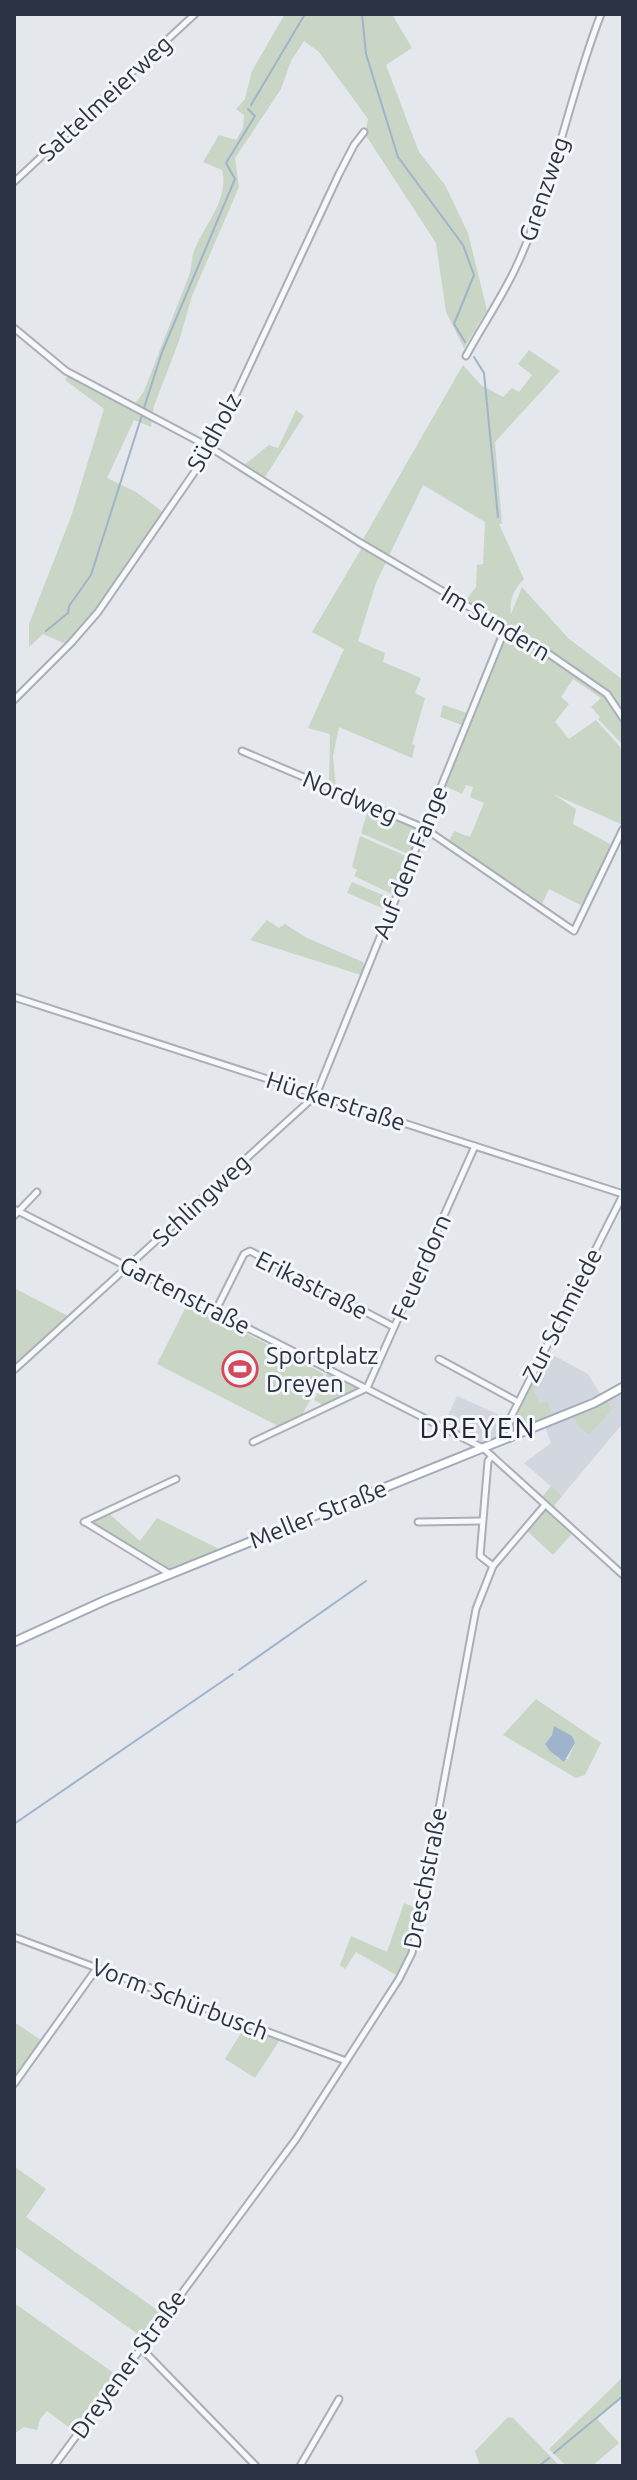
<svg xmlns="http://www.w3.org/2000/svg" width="637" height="2480" font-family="Ubuntu,sans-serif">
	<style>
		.built { fill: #d2d6de }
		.green { fill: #c9d6c5; fill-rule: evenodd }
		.water { fill: #9fb4cc }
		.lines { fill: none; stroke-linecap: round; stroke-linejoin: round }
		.stream { stroke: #9fb4cc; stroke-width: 2 }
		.minor-casing { stroke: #a9aeb7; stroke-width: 9 }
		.major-casing { stroke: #a3abb8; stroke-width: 11 }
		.minor { stroke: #f7f8fa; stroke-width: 5 }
		.major { stroke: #fff; stroke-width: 7 }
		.labels { text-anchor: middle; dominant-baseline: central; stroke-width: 6; stroke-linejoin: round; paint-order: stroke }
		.street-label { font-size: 24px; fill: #2b3445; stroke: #f4f6f9 }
		.poi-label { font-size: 24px; fill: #2b3445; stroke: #f4f6f9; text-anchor: start }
		.quarter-label { font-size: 28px; letter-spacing: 2px; fill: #1d2536; stroke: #f4f6f9 }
	</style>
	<rect width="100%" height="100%" fill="#e4e7ec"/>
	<g class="built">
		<path d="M549,1353L588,1374L600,1394L553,1415L547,1401L540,1403L534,1391L536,1386L532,1383Z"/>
		<path d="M623,1393V1423L562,1496L524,1463L551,1443L545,1426L572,1416L578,1426L613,1408L606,1400Z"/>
		<path d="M457,1396L506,1418L495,1439L477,1447L442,1428Z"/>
	</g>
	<g class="green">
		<path d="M285,14H392L412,48L386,65L419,152L445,185L468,233L487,310L464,348L446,312L436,243L365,134L368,119L319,52L304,41L291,61L281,89L235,158L239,187L192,296L179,341L154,406L151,427L134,420L107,478L136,492L163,512L87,621L66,644L43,634L29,647V624L72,514L104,409L65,380L70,373L134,405L144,391L190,273C191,267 192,260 193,254C202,227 230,200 222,170L203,162L219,135L236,140L243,128L244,115L236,109L245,99L252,71Z"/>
		<path d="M529,350L560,371L495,442L502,524H499L524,579C514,589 509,600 511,614L522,587L568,638L623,680V745L598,719L600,717L591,707L601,698L573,679L561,697L569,704L555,722L569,739L596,720L623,750V825L553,794L576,809L573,824L614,846L584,907L549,889L541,906L448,843L454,831L470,837L484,803L470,797L473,787L466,785L462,794L443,785L474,716L467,714L462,725L440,717L443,705L467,713L499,630L496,621L464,603L476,587L477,565L483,564L485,522L423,485L376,583L358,641L385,653L383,662L421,678L415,693L425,698L412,744L415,745L412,758L339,727L333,756L336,790L329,787L330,734L308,728L344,649L312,632L363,546L377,550L362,541L463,365L481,385L503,397L512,388L519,392L532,375L518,364Z"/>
		<path d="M296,410L304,416L265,477L244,465L269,445L278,448Z"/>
		<path d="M369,807L417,828L419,832L411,852L408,854L361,833Z"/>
		<path d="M360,836L406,856L408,860L394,895L354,876L357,870L352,867Z"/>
		<path d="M352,882L392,899L387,910L347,893Z"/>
		<path d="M267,920L279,928L285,924L307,938L363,962L364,965L361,975L250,940Z"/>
		<path d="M14,1288L68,1316L14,1365Z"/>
		<path d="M188,1303L324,1374L301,1417L280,1427L157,1364Z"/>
		<path d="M328,1371L359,1388L323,1405L314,1400Z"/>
		<path d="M532,1383L537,1386L534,1391L540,1403L547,1401L553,1415L520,1429L515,1428L512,1423Z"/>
		<path d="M606,1400L613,1408L589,1435L578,1426L572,1416Z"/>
		<path d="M551,1486L562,1496L554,1506L577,1528L553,1555L526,1530L551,1505L542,1497Z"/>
		<path d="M107,1512L140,1541L157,1518L223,1551L168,1571L88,1522Z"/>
		<path d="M536,1699L601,1743L585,1775L576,1778L503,1735ZM554,1727L575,1743L568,1759H559L545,1744L552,1735Z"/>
		<path d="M404,1903L419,1909L409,1953L396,1975L356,1952L345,1969L340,1965L351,1936L387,1952Z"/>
		<path d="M14,2022L41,2040L14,2077Z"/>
		<path d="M246,2025L281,2038L255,2078L225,2059Z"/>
		<path d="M15,2167L46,2189L26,2217L160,2312L142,2337L14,2246Z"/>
		<path d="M14,2303L115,2374L74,2431L47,2411L40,2419L37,2430L24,2427L14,2434Z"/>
		<path d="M623,2377V2397L597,2419L619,2443L592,2466H566L549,2449Z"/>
		<path d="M508,2417L513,2418L560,2466H480L475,2451Z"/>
	</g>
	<path class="water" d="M554,1726L572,1736L575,1743L564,1762L550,1751L545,1744L552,1735Z"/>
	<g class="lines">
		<g class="stream">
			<path d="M362,14L366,54L398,157L463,245L474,275L454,324L465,342"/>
			<path d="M251,105L305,14"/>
			<path d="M474,357L484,373L498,517"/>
			<path d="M144,408L162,352L235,179L226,163L255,116L248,109"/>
			<path d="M46,631L68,613L69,606L91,575L142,415"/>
			<path d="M239,1670L366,1581"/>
			<path d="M14,1824L233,1674"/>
			<path d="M554,2453L623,2396"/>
			<path d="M539,2466L549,2458"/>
		</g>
		<defs>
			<g id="minor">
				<path d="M14,182L195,14"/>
				<path d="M14,328L66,371L211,448L359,542L549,654L607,694L623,718"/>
				<path d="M466,356C482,326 503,296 517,265C554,185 569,96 601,14"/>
				<path d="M14,700L71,643L98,612L211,448L339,174L354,145L364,132"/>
				<path d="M242,751L424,828L574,931L623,829"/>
				<path d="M14,997L623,1194"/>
				<path d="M14,1209L483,1448L623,1575"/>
				<path d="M14,1216L37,1192"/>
				<path d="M216,1310L244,1254L250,1251L394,1327"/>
				<path d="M439,1359L518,1402"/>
				<path d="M14,1370L316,1095L505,629"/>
				<path d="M367,1388L475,1146"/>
				<path d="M511,1437L509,1425L511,1417L623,1195"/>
				<path d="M253,1442L367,1388"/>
				<path d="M492,1456L488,1461L480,1556L493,1566"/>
				<path d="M84,1522L176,1479"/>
				<path d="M85,1522L170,1574"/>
				<path d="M418,1522L482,1521"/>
				<path d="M14,1937L346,2061"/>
				<path d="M14,2084L97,1968"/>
				<path d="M140,2347L256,2466"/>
				<path d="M54,2466L296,2139L399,1979L412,1953L476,1609L493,1566L545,1505"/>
				<path d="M300,2466L339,2399"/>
			</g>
			<path id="major" d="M14,1642L106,1600L594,1403L623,1387"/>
		</defs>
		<use href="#minor" class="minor-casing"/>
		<use href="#major" class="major-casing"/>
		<use href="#minor" class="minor"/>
		<use href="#major" class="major"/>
	</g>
	<defs>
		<symbol id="stadium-ring" viewBox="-11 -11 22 22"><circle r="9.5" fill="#f4f6f9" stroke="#d1495b" stroke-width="1.5"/><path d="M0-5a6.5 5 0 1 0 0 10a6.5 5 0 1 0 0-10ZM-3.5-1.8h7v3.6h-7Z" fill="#d1495b"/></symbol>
	</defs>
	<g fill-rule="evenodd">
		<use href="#stadium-ring" x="220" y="1349" width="40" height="40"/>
	</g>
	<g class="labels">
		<g class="street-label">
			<text transform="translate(105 98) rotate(-43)">Sattelmeierweg</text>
			<text transform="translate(544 189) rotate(-71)">Grenzweg</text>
			<text transform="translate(214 432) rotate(-61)">Südholz</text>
			<text transform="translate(496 623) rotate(31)">Im Sundern</text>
			<text transform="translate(350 797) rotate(23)">Nordweg</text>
			<text transform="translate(410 862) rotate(-68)">Auf dem Fange</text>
			<text transform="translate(336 1101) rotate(18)">Hückerstraße</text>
			<text transform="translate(201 1200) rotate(-43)">Schlingweg</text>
			<text transform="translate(421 1267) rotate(-66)">Feuerdorn</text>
			<text transform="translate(312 1285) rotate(27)">Erikastraße</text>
			<text transform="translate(185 1295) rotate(27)">Gartenstraße</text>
			<text transform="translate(562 1315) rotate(-63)">Zur Schmiede</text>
			<text transform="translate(318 1514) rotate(-22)">Meller Straße</text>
			<text transform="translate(425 1878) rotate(-79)">Dreschstraße</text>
			<text transform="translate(180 1999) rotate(21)">Vorm Schürbusch</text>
			<text transform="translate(128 2364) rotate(-54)">Dreyener Straße</text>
		</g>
		<g class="poi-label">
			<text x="266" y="1355">Sportplatz<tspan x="266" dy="28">Dreyen</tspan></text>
		</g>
		<g class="quarter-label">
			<text x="478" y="1427">DREYEN</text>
		</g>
	</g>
	<rect width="637" height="2480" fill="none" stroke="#2b3445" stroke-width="32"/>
</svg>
